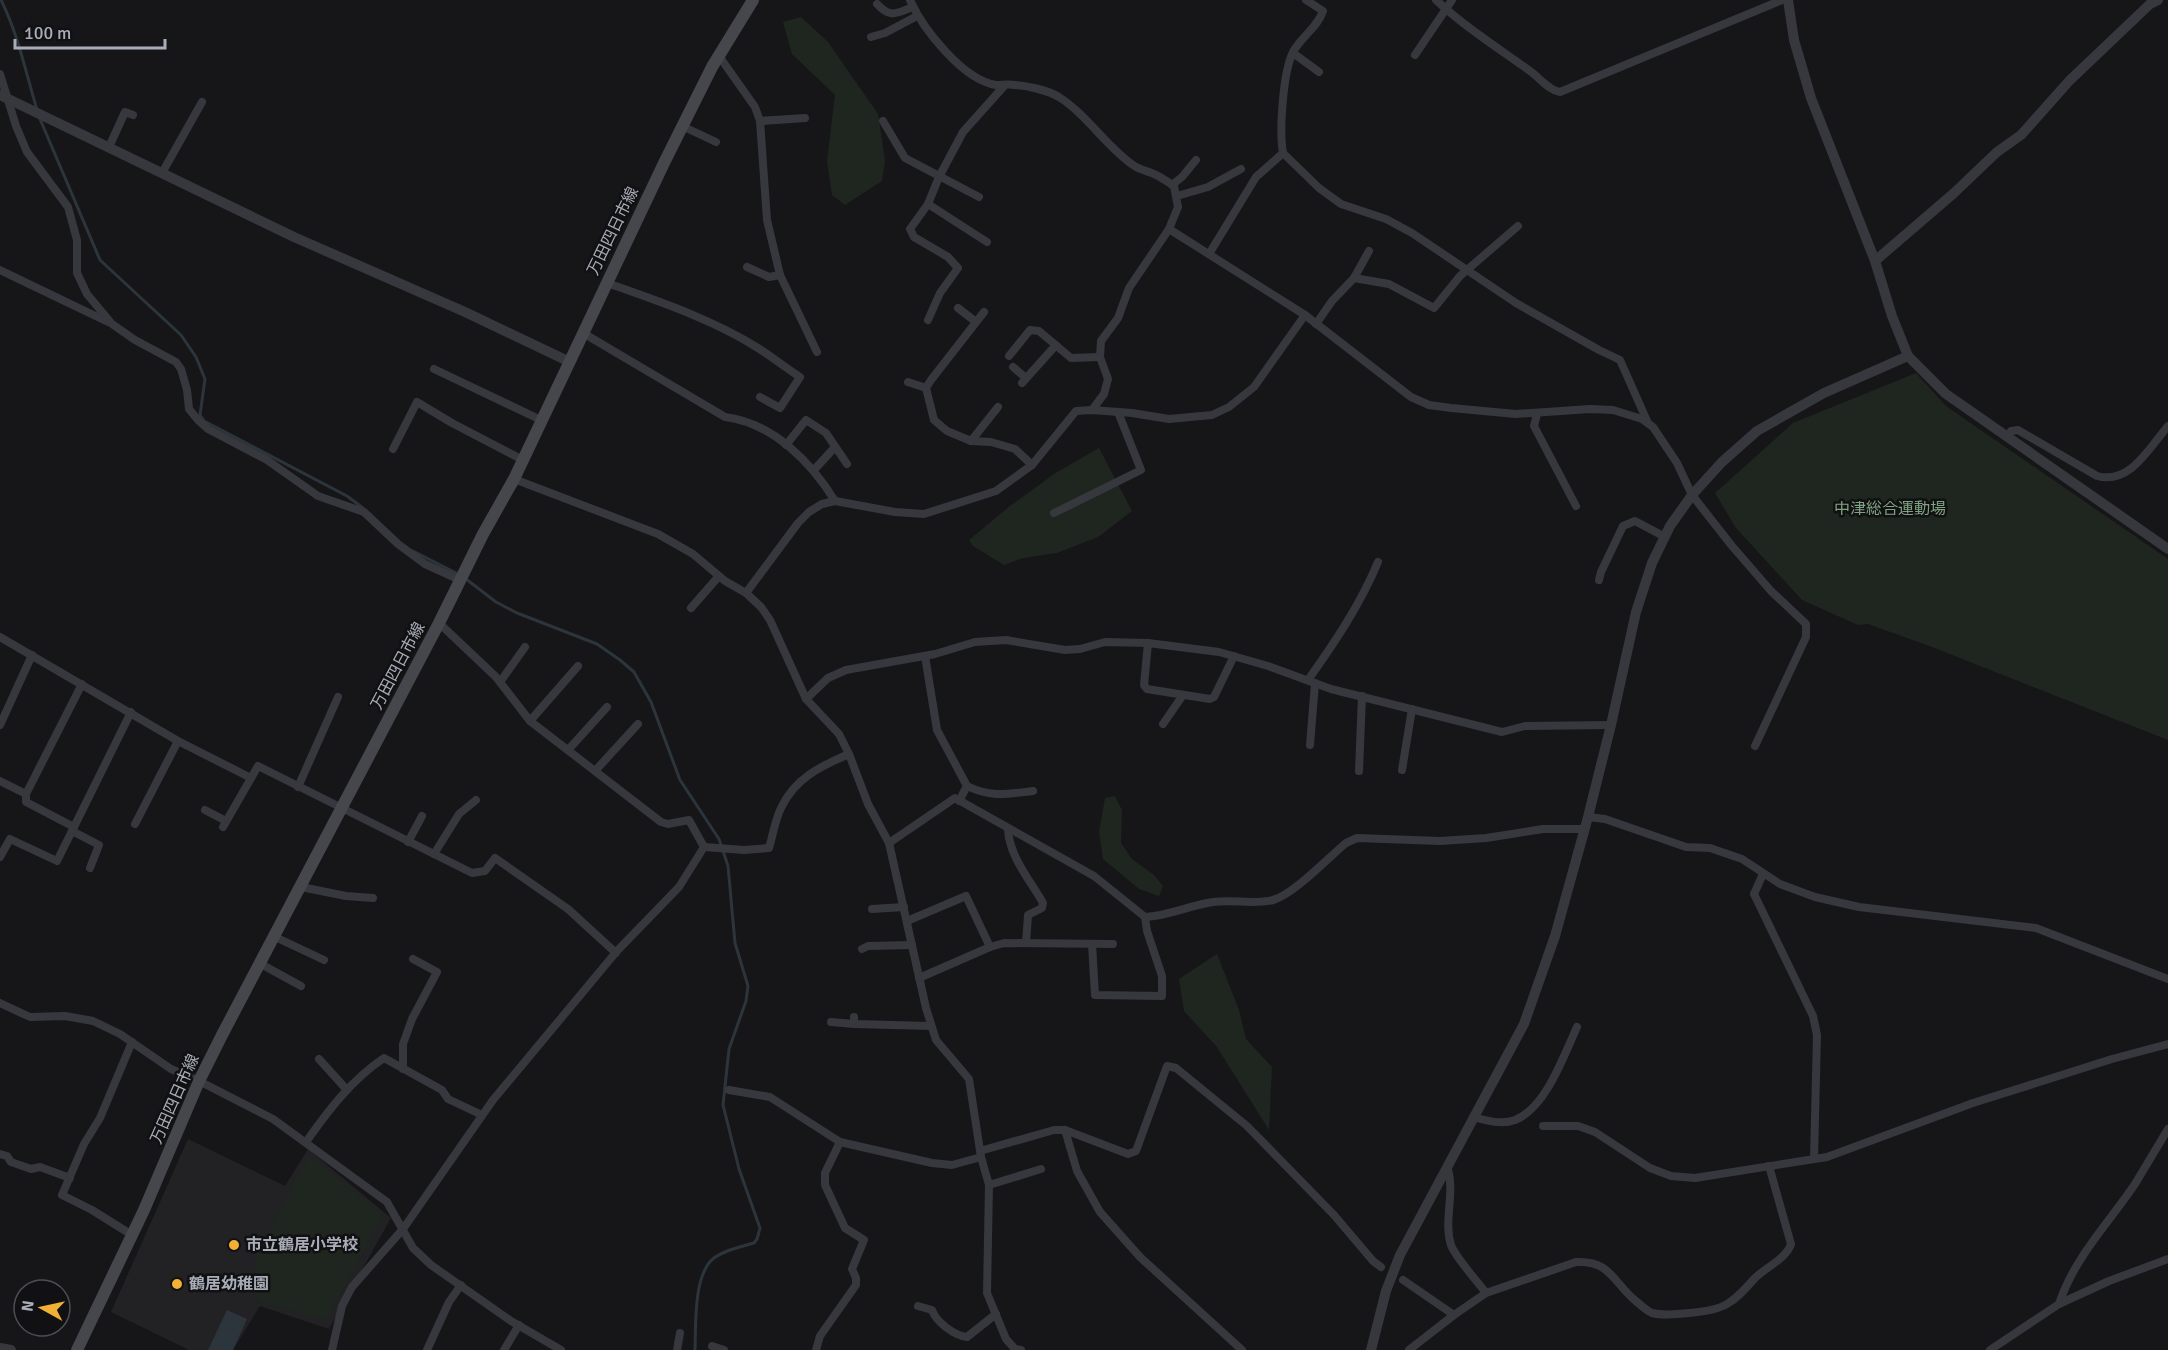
<svg xmlns="http://www.w3.org/2000/svg" width="2168" height="1350" font-family="Signika,'Noto Sans JP',sans-serif">
	<style>
		.built { fill: #222225 }
		.green { fill: #1e261f }
		.water { fill: #2c353c }
		.lines { fill: none; stroke-linecap: round; stroke-linejoin: round }
		.stream { stroke: #2c353c; stroke-width: 3 }
		.minor { stroke: #37383d; stroke-width: 8 }
		.tertiary { stroke: #37383d; stroke-width: 10 }
		.secondary { stroke: #45474d; stroke-width: 12 }
		.poi-dot { fill: #f2b134; stroke: #111113; stroke-width: 2 }
		.labels { text-anchor: middle; dominant-baseline: central; stroke-width: 5; stroke-linejoin: round; paint-order: stroke }
		.street-label { font-size: 16px; fill: #a8adb8; stroke: #111113 }
		.park-label { font-size: 16px; fill: #7fa381; stroke: #111113 }
		.poi-label { font-size: 16px; font-weight: bold; fill: #a8adb8; stroke: #111113; text-anchor: start }
	</style>
	<rect width="100%" height="100%" fill="#161618"/>
	<path class="built" d="M188,1139L285,1186L308,1149L391,1218L329,1329L260,1306L233,1350H189L111,1312Z"/>
	<g class="green">
		<path d="M801,17L828,42L878,114L885,160L882,181L845,205L832,195L827,161L835,95L792,54L783,22Z"/>
		<path d="M1916,373L1946,406L2168,559V740L1932,647L1868,624L1858,625L1802,600L1736,528L1715,493L1793,423Z"/>
		<path d="M1099,448L1132,511L1098,537L1057,553L1023,558L1004,565L973,546L969,540L1010,506L1054,474Z"/>
		<path d="M1115,796L1122,810L1121,843L1132,859L1154,875L1163,886L1159,896L1139,889L1103,859L1099,832L1105,798Z"/>
		<path d="M1217,954L1239,1010L1246,1039L1272,1067L1269,1130L1217,1047L1184,1011L1179,979Z"/>
		<path d="M309,1156L383,1215L326,1320L257,1301L255,1256Z"/>
	</g>
	<path class="water" d="M227,1310L247,1319L233,1350H208Z"/>
	<g class="lines">
		<g class="stream">
			<path d="M1,0C18,34 26,73 37,110"/>
			<path d="M40,119L100,260L181,335L196,357L205,379L200,415L204,421L347,496L363,508"/>
			<path d="M413,551L458,574"/>
			<path d="M466,579L496,602L517,613L597,644L620,660L634,672L651,702L680,780L719,839L728,866L735,943L748,986L746,1001L729,1049L723,1105L739,1169L760,1228L757,1239L754,1243C740,1247 725,1250 714,1258C693,1274 696,1326 695,1350"/>
		</g>
		<g class="minor">
			<path d="M910,0C923,29 963,80 996,85C1002,85 1009,84 1015,85C1028,86 1047,90 1059,97C1087,115 1106,146 1133,165C1140,170 1148,171 1154,174C1161,177 1168,182 1174,186L1178,207L1169,229L1129,288L1118,318L1101,341L1100,357L1108,379L1104,394L1092,410"/>
			<path d="M1436,0C1465,27 1498,48 1530,71C1540,78 1548,90 1560,92L1782,0"/>
			<path d="M877,4C891,19 896,13 913,7"/>
			<path d="M871,37L885,33L917,16"/>
			<path d="M1293,53L1319,72"/>
			<path d="M1415,55L1452,0"/>
			<path d="M719,56L755,107L760,121L767,220L780,275L817,352"/>
			<path d="M0,74L16,126L27,152L68,207L77,240V273L87,294L112,324L135,340L176,362L181,369L187,390L189,409L198,420L208,429L267,460L318,496L364,512L398,544L425,564L460,580"/>
			<path d="M760,121L805,118"/>
			<path d="M883,121L905,158L979,197"/>
			<path d="M682,126L716,142"/>
			<path d="M109,147L125,112L133,115"/>
			<path d="M1283,153L1319,188L1341,204L1386,219L1412,233L1516,303L1599,350L1620,360L1648,423"/>
			<path d="M162,173L202,102"/>
			<path d="M1172,185L1182,177L1196,160"/>
			<path d="M1177,196L1208,187L1241,169"/>
			<path d="M928,204L987,242"/>
			<path d="M1169,229L1305,315L1411,397L1429,405L1451,408L1516,414L1590,409L1613,410L1642,419L1653,427L1677,463L1692,495L1732,546L1771,591L1806,624V637L1755,746"/>
			<path d="M1209,254L1256,177L1283,153C1279,131 1283,72 1293,52C1301,37 1318,27 1323,11L1306,0"/>
			<path d="M747,267L769,277L780,275"/>
			<path d="M0,270L108,322"/>
			<path d="M1354,278L1389,284L1434,308L1460,276L1518,226"/>
			<path d="M607,283C658,301 712,319 758,348C772,357 786,368 800,377L780,408L760,397"/>
			<path d="M958,308L976,322"/>
			<path d="M928,320L940,293L958,268L948,257L914,237L910,229L928,204L939,177L963,132L1005,85"/>
			<path d="M1316,324L1332,301L1354,278L1369,251"/>
			<path d="M583,333L725,417C773,423 811,462 835,501"/>
			<path d="M1009,356L1030,330L1039,331L1071,358L1100,357"/>
			<path d="M1013,367L1026,378"/>
			<path d="M434,369L543,421"/>
			<path d="M908,382L926,388L934,420L947,431L971,441L991,442L1015,449L1032,465"/>
			<path d="M1022,383L1056,345"/>
			<path d="M926,388L931,380L984,312"/>
			<path d="M1537,414L1534,426L1576,506"/>
			<path d="M2007,437L2011,431L2018,430L2097,476C2130,485 2149,448 2168,426"/>
			<path d="M971,441L998,407"/>
			<path d="M786,445L806,420L826,433L847,464"/>
			<path d="M393,449L417,402L452,423L523,460"/>
			<path d="M814,470L835,447"/>
			<path d="M514,479L658,534L693,554L725,581L746,593L761,607L770,620L806,699L839,734L849,754L868,804L889,843L926,1008L936,1040L969,1079L981,1157L989,1185L987,1293L1006,1339L1015,1349L1021,1350"/>
			<path d="M1054,513L1141,470L1118,412"/>
			<path d="M1599,580L1601,572L1623,526L1635,521L1665,537"/>
			<path d="M746,593L798,523L809,512L822,504L835,501L895,512L924,514L996,491L1032,465L1076,411L1092,410L1132,413L1169,419L1212,415L1229,407L1254,387L1305,315"/>
			<path d="M691,608L719,576"/>
			<path d="M439,623L496,677L530,721L661,822L668,824L689,820L704,847"/>
			<path d="M0,637L178,741L251,778"/>
			<path d="M1148,643L1144,685L1147,689L1210,699L1214,697L1234,656"/>
			<path d="M925,656L937,730L967,786L959,801"/>
			<path d="M1308,680C1335,642 1360,605 1378,562"/>
			<path d="M500,682L525,647"/>
			<path d="M806,699L828,678L846,670L935,654L975,642L1006,640L1065,650L1080,649L1105,642L1148,643L1219,652L1268,666L1331,689L1502,732L1525,726L1611,725"/>
			<path d="M530,721L578,666"/>
			<path d="M1163,724L1183,695"/>
			<path d="M0,725L32,655"/>
			<path d="M1310,745L1315,683"/>
			<path d="M568,750L607,707"/>
			<path d="M1402,770L1412,709"/>
			<path d="M595,771L638,724"/>
			<path d="M1359,771L1362,696"/>
			<path d="M0,781L26,794V802L74,827L131,712"/>
			<path d="M967,786C992,798 1007,794 1033,791"/>
			<path d="M298,787L338,697"/>
			<path d="M26,794L82,684"/>
			<path d="M205,810L226,821"/>
			<path d="M1588,817L1605,819L1686,847L1710,848L1742,859L1780,884L1815,897L1859,907L2036,928L2168,979"/>
			<path d="M135,824L178,741"/>
			<path d="M223,827L258,766L472,873L485,871L495,858L568,909L616,953"/>
			<path d="M1008,829C1009,856 1030,880 1043,903L1042,908L1028,915L1026,943"/>
			<path d="M72,831L99,845L90,868"/>
			<path d="M408,842L422,816"/>
			<path d="M889,843L955,798L1094,876L1145,917C1169,916 1190,905 1213,902C1233,899 1253,905 1273,900C1293,895 1328,858 1346,843L1357,838L1440,841L1486,838L1543,829H1584"/>
			<path d="M704,847L744,850L769,848C773,835 775,820 781,808C795,778 821,766 849,754"/>
			<path d="M434,854L459,814L476,800"/>
			<path d="M0,857L10,839L57,861L74,827"/>
			<path d="M1763,874L1754,894L1813,1016L1817,1035L1814,1159"/>
			<path d="M301,887L346,896L373,898"/>
			<path d="M872,909L904,907"/>
			<path d="M907,921L966,896L990,947L919,978"/>
			<path d="M273,936L324,960"/>
			<path d="M1092,944L1095,995L1162,996V976L1147,931L1145,917"/>
			<path d="M990,947L1004,943L1113,944"/>
			<path d="M862,949L868,946L912,945"/>
			<path d="M259,963L301,986"/>
			<path d="M0,1003L30,1017L65,1016L93,1021L120,1034L171,1069L199,1081L273,1119L387,1202L413,1248L431,1265L511,1321L561,1350"/>
			<path d="M854,1017V1024L931,1026"/>
			<path d="M831,1022L854,1024"/>
			<path d="M132,1042L100,1118L84,1144L62,1195L92,1210L132,1235"/>
			<path d="M319,1059L347,1090"/>
			<path d="M403,1069V1044L412,1019L437,972L413,959"/>
			<path d="M729,1090L770,1097L840,1142L932,1163L952,1165L981,1157"/>
			<path d="M1473,1117C1487,1121 1502,1125 1515,1120C1546,1108 1564,1055 1577,1027"/>
			<path d="M1543,1126H1578L1595,1132L1650,1168L1671,1176L1695,1178L1827,1157L1973,1103L2112,1059L2168,1044"/>
			<path d="M1065,1130L1128,1154L1136,1151L1167,1066L1176,1068L1247,1126L1334,1215L1373,1261L1381,1267"/>
			<path d="M306,1142C328,1111 351,1080 384,1058L442,1090L448,1099L482,1115"/>
			<path d="M980,1151L1054,1130H1065L1077,1171L1100,1212L1140,1257L1242,1350"/>
			<path d="M0,1154L7,1156L11,1162L31,1169L40,1167L70,1178"/>
			<path d="M1447,1166C1456,1192 1443,1220 1451,1245C1455,1257 1478,1282 1486,1293"/>
			<path d="M989,1185L1041,1169"/>
			<path d="M1403,1280L1454,1315"/>
			<path d="M2059,1304C2074,1258 2108,1224 2135,1184C2146,1166 2157,1147 2168,1129"/>
			<path d="M918,1306L932,1310C936,1322 955,1336 967,1337L996,1314"/>
			<path d="M712,1346L724,1350"/>
			<path d="M332,1350L342,1306L352,1287L403,1229L493,1100L617,951L679,887L704,847"/>
			<path d="M427,1350L449,1302L461,1285"/>
			<path d="M504,1350L519,1325"/>
			<path d="M677,1350L680,1333"/>
			<path d="M816,1350L820,1336L856,1285V1278L852,1269L864,1240L845,1228L825,1185V1173L840,1142"/>
			<path d="M1409,1350L1454,1315L1486,1293L1576,1262C1611,1260 1613,1283 1637,1302C1642,1306 1647,1311 1652,1313C1664,1316 1677,1314 1689,1313C1725,1310 1732,1304 1755,1278C1766,1267 1786,1259 1791,1244L1769,1166"/>
			<path d="M1990,1350L2059,1304L2109,1281L2168,1259"/>
		</g>
		<g class="tertiary">
			<path d="M1788,0L1794,40L1811,98L1875,261L1892,316L1908,356L1946,394L2168,549"/>
			<path d="M0,95L294,237L465,312L570,362"/>
			<path d="M1875,261L1954,193L1997,152L2021,135L2070,80L2150,4L2158,0"/>
			<path d="M0,1348L11,1350"/>
			<path d="M1371,1350L1386,1291L1400,1255L1524,1024L1555,936L1588,817L1611,725L1636,612L1652,563L1670,526L1692,495L1722,462L1757,431L1824,393L1908,356"/>
		</g>
		<path class="secondary" d="M77,1350L144,1210L199,1081L222,1035L439,623L483,534L514,479L664,163L712,67L753,0"/>
	</g>
	<g class="poi-dot">
		<circle cx="234" cy="1245" r="6"/>
		<circle cx="177" cy="1284" r="6"/>
	</g>
	<g class="labels">
		<g class="street-label">
			<text transform="translate(613 231) rotate(-64)">万田四日市線</text>
			<text transform="translate(398 666) rotate(-62)">万田四日市線</text>
			<text transform="translate(175 1099) rotate(-66)">万田四日市線</text>
		</g>
		<g class="park-label">
			<text x="1890" y="509">中津総合運動場</text>
		</g>
		<g class="poi-label">
			<text x="246" y="1245">市立鶴居小学校</text>
			<text x="189" y="1284">鶴居幼稚園</text>
		</g>
	</g>
	<g transform="translate(42 1308) rotate(278)"><circle r="28" fill="#111113" stroke="#4d4f55" stroke-width="1.5"/>
	<path d="M0-4.5L10 22L0 15L-10 22Z" fill="#f2b134"/>
	<text y="-9" font-size="16" font-weight="bold" text-anchor="middle" fill="#a8adb8">N</text>
	</g>
	<path d="M15 39v9h150v-9" fill="none" stroke="#a8adb8" stroke-width="3"/>
	<text x="24" y="39" font-size="18" fill="#a8adb8" stroke="#111113" stroke-width="4.5" paint-order="stroke">100 m</text>
</svg>
